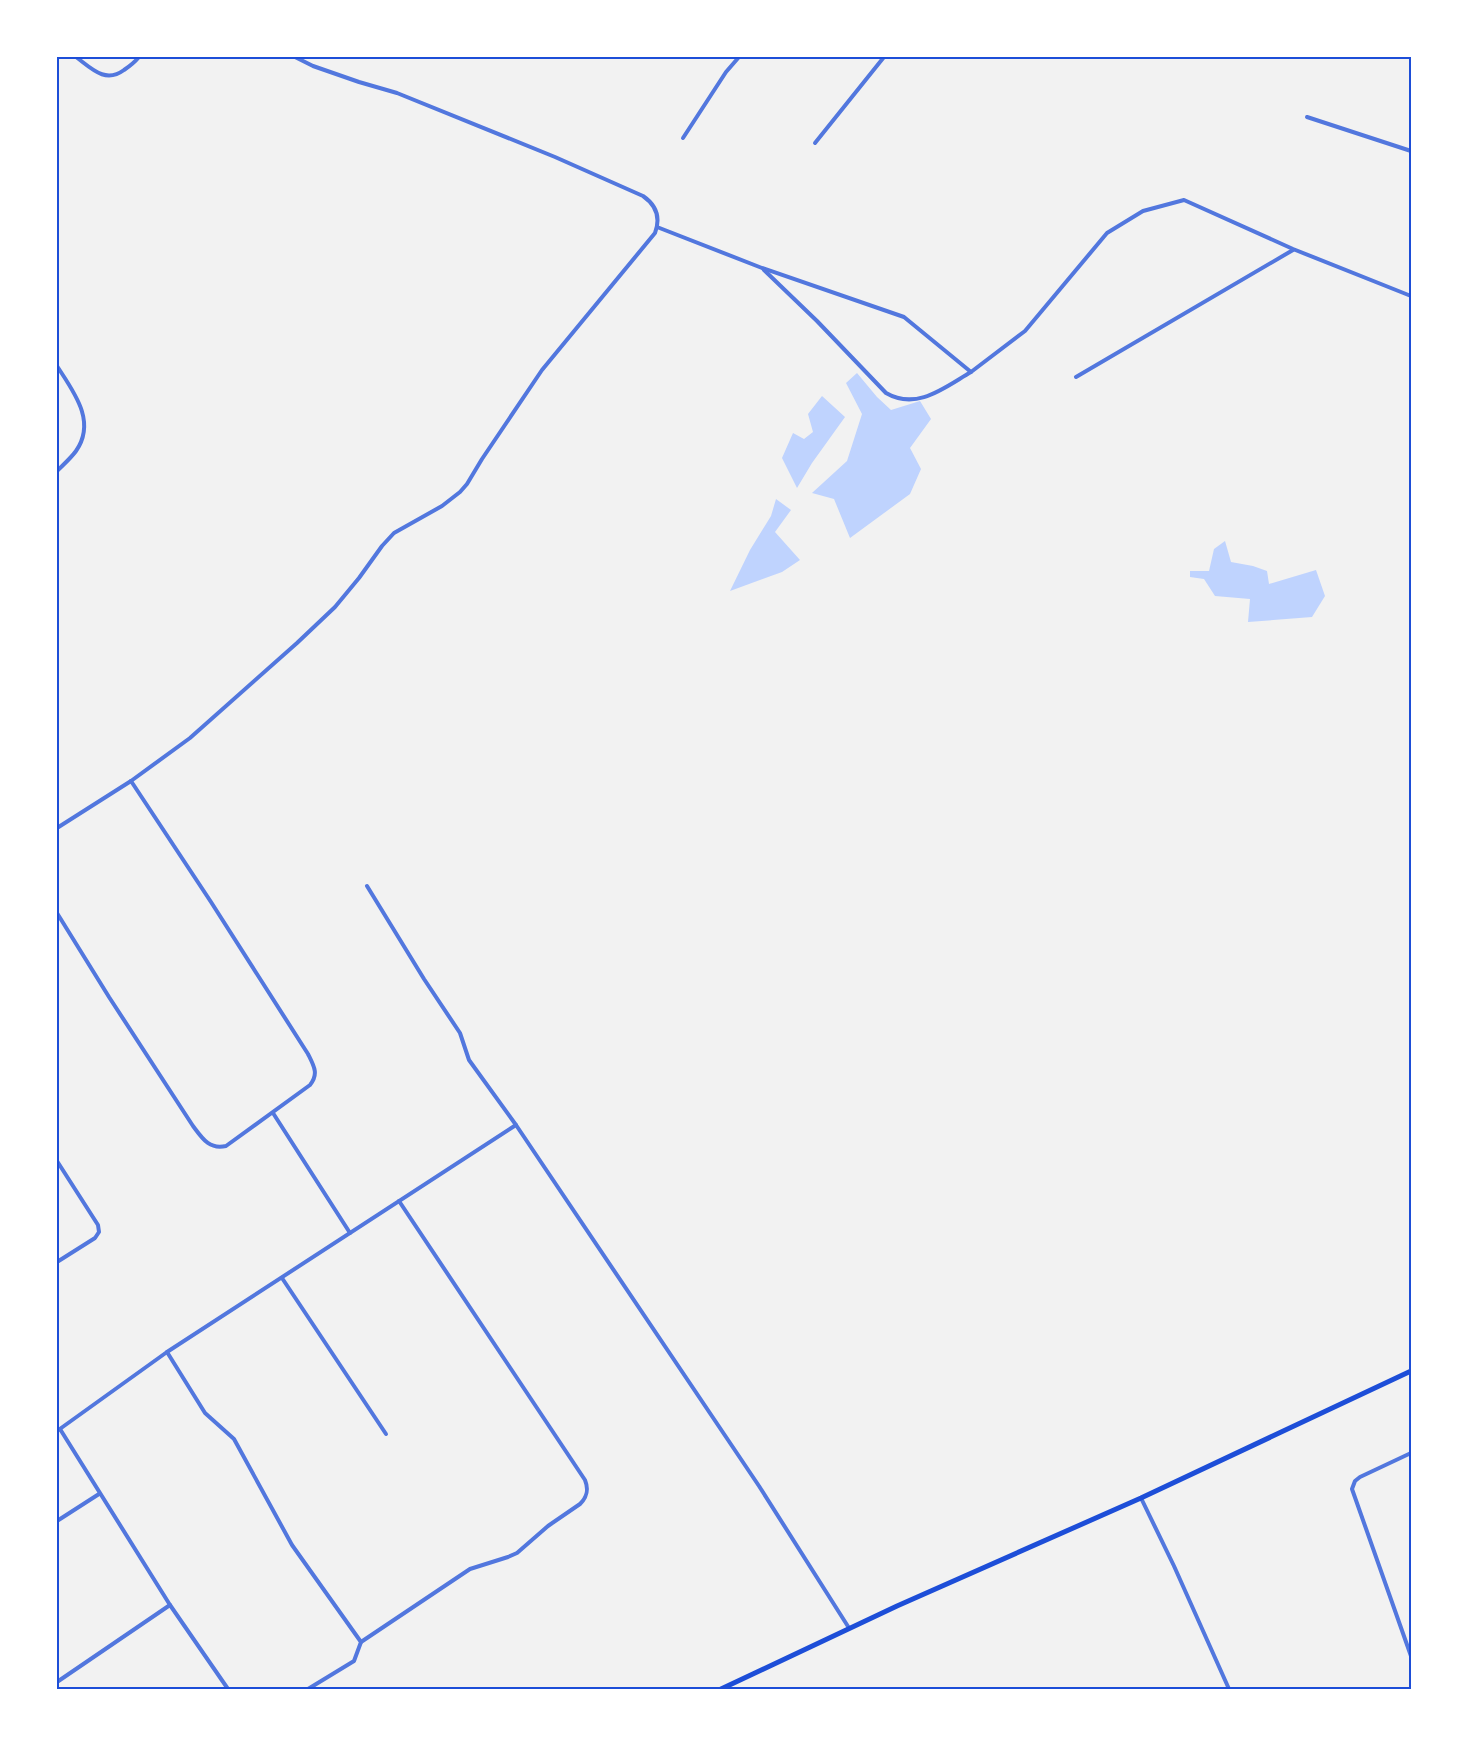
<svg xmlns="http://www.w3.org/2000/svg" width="1468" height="1746" font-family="Rubik,sans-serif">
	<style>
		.water { fill: #bfd3fe }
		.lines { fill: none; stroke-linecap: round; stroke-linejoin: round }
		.minor { stroke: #5277de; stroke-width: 4 }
		.primary { stroke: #1d4ed8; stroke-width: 5 }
		.neatline { fill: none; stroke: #1d4ed8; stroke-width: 2 }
	</style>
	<rect width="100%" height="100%" fill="#f2f2f2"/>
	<g class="water">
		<path d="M857,373L877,397L891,410L920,401L931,419L910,448L921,469L910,494L850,538L834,499L812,493L847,461L862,414L846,383Z"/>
		<path d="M822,396L845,417L812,463L797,488L782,458L793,433L804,439L813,432L808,414Z"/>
		<path d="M776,499L791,510L775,532L800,560L782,572L730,591L750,550L771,516Z"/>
		<path d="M1225,541L1231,562L1253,566L1267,571L1269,584L1316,570L1325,596L1312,617L1248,622L1250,599L1215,596L1204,579L1190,577V571H1209L1214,549Z"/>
	</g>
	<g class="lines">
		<g class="minor">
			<path d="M76,57C91,68 105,84 124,70C130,66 134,63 139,57"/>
			<path d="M1307,117L1411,151"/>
			<path d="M683,138L726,72L739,57"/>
			<path d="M815,143L884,57"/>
			<path d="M657,227L762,268L904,317L971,372L1025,331L1107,233L1143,211L1184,200L1293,249L1411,296"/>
			<path d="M764,270L817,321L886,393C917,411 945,387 971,372"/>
			<path d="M57,366C73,391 97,421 76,451C71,458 63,465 57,471"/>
			<path d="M1076,377L1293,250"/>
			<path d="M57,828L131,781L190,738L297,643L335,607L359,578L382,546L394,533L442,506L460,492L467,484L482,459L542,370L655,233C661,217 656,205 643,196L555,157L397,93L359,82L313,66L295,57"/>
			<path d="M367,886L424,979L460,1033L469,1060L516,1125L759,1486L849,1628"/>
			<path d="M57,913L109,997L193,1126C202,1138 209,1150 226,1146L310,1085C319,1074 314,1066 308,1054L211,902L131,781"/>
			<path d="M273,1113L350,1233"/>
			<path d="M57,1161L98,1225L99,1232L95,1238L57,1262"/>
			<path d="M282,1278L386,1434"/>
			<path d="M167,1352L205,1413L234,1439L292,1545L361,1642L354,1661L308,1689"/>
			<path d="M60,1429L170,1605L228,1689"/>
			<path d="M57,1431L167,1352L516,1125"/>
			<path d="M1411,1453L1360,1477L1355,1481L1352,1489L1411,1656"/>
			<path d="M1141,1498L1174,1566L1229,1689"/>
			<path d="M57,1521L99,1494"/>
			<path d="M361,1642L470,1569L508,1557L517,1553L548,1526L580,1504C587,1497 589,1490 585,1480L399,1201"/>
			<path d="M57,1682L170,1605"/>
		</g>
		<path class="primary" d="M721,1689L897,1606L1141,1498L1411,1371"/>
	</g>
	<rect width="1468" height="1746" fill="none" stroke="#ffffff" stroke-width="117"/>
	<rect x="58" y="58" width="1352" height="1630" class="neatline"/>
</svg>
